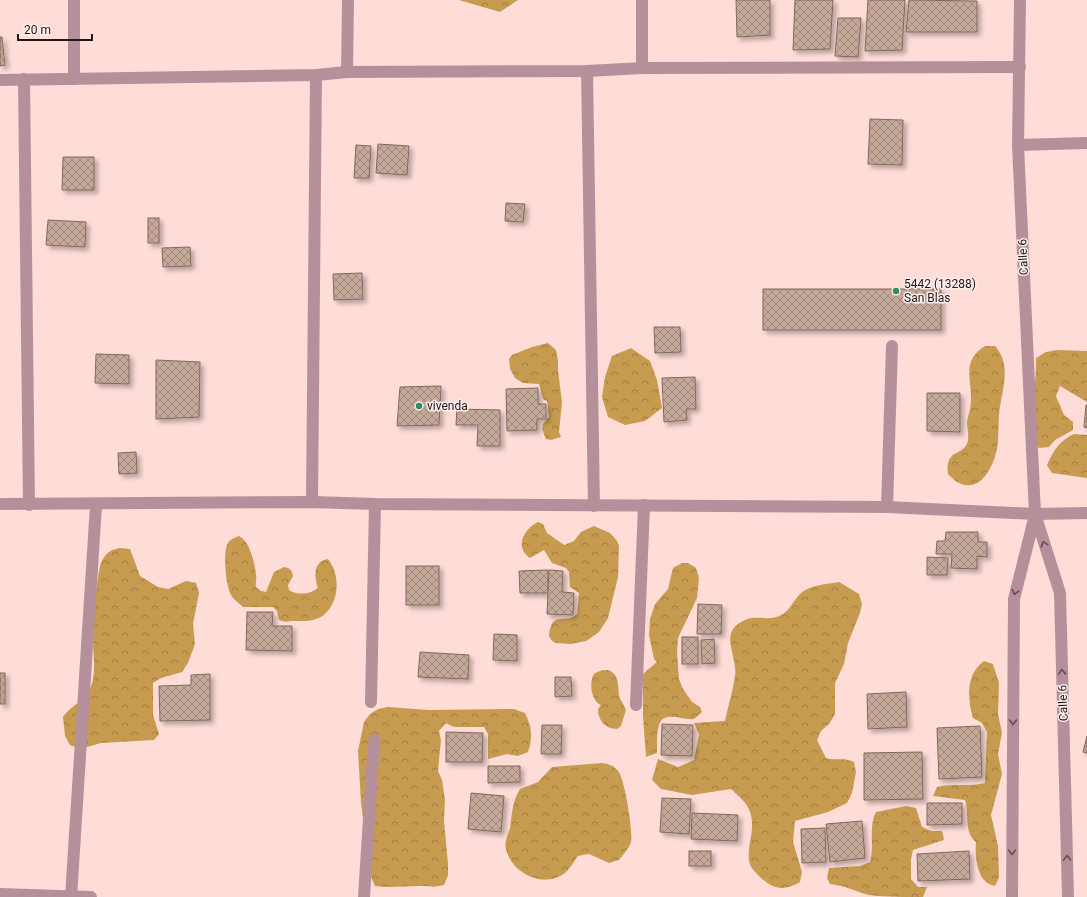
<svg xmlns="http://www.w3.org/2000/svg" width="1087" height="897" font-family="Roboto,sans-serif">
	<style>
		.forest { fill: url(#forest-crowns) }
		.building { fill: url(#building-cross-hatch); stroke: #81695a; filter: url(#shadow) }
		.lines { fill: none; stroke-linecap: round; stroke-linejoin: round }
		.lane { stroke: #b5909a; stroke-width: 12 }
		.street { stroke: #b5909a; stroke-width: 12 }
		.oneway { stroke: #654d51 }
		.poi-dot { fill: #318c62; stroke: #fdefed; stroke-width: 1.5 }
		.labels { text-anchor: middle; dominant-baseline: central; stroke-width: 3; stroke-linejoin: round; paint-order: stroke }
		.street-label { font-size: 12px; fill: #231716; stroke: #fdefed }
		.poi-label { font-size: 12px; fill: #231716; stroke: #fdefed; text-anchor: start }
	</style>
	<defs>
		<pattern id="forest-crowns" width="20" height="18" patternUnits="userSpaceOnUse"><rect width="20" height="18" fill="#c69b50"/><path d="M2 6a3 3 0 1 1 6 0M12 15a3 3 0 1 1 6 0" fill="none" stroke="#a07d41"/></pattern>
		<pattern id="building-cross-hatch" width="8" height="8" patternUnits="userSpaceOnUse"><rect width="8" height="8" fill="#c4a99a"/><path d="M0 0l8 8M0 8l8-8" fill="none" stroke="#9f897d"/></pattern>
		<filter id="shadow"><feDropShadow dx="3.5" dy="3.5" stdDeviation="2" flood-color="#0004"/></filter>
	</defs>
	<rect width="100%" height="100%" fill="#fedcd8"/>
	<g class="forest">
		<path d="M459,0H518L500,12Z"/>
		<path d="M548,343L556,350L558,361V371L562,402L559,432L561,437L551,440L546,439L542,429L543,424L549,417L547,401L543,399L539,384L523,383L515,378L510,369L509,359L512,355L532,347Z"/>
		<path d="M985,346H995C1013,366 1001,391 999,415C998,426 999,438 997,449C994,463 984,488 966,485C959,485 953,479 948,474C945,447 963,458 968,441C969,435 967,428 967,422C968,415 971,408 971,401C972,378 961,361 985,346Z"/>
		<path d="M631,348L650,361L657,380L662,408L645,421L625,425L608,417L602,397L605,377L612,356Z"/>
		<path d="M1057,350L1087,351V402L1060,386L1056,396L1064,415L1073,422V430L1055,440L1049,447L1039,448C1027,425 1037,384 1036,358L1046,352Z"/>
		<path d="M1074,434L1087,435V478L1052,473L1047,465C1053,451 1060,440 1074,434Z"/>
		<path d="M538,522L543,524L547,533L564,545L574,541L581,532L594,526L610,533L617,541L619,546L618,577L608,618L599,632L586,641L570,644L556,643L552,641L549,636C552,608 564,626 577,614L579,593L570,587L569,572L566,568L552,563L544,550L530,558C514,547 524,529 538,522Z"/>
		<path d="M239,536C250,541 255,564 256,575C257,580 255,583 256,587L261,591L266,592L274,572L284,567C290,568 292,570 293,576L288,585L289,590C298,596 311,594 318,588C314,577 313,561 328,559C342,576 339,608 319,618C310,622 303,621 294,621C289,621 285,623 279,620L277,611L273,607H243C239,603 234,600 231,595C226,586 223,555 227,545C229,539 235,538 239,536Z"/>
		<path d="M120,548L130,549L140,576L158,587L168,589L186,581L196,583L199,593L193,624L195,644L188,663L182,672L161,678L153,683V715L159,734L154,740L101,743L80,749L70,745L65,736L63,717C70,706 84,702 90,689C97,675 93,655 93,640C94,616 95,590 100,566C104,555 108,550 120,548Z"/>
		<path d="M682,563H688L696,568L699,578L697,598L678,638L677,653L679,679L683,689L692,702L700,707L702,712L694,719C685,720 677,716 668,717C654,718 658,743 657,753L646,757L643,716V674L657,662L654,659L649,635L650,619L655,604L668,589L673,568Z"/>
		<path d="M839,582L859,594L862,604L860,613L848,643L844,664L835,683V714L829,724L821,731L817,740L826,758C836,761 844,757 854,762L856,772L852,793L847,803L828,812L795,821L793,842L802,872L800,882C783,892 772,889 759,876C755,872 750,867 749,861C747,844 756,829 750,812C747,802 738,796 731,789L692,795L661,789L652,780L658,759L678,767L694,760L699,734L694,723L725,721C728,706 733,691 735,676C738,656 718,633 743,621C756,614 769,622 781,615C791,610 793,600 801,593C810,585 828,584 839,582Z"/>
		<path d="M984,661L993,664L999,683L998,714L1002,733L998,754L1002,774L991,815L998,846L999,877L995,886C992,885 988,884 986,882C976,874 975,853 976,842C963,832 970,813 965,800L933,796L937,787C953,783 969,787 985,783L987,732L982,723L973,718C967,698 966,674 984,661Z"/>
		<path d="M608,670C619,674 618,685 619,695C620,700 624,705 626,710L621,726L617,729C605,729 598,720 598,709L601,705C592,702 589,684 593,676C595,671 603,670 608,670Z"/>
		<path d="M388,707L429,710L514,709L525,713C532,727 533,737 528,752L518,756L507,754L488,759V734L484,727H454L446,723L439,731L441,740L438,771L442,780L445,800L444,821L448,864V875L444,885C432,888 430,886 419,886C404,886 390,888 375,886L371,877L361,803L358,751L364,722L370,714L378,709Z"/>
		<path d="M602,763C609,764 613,765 618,771C625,779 633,831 631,842C629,848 623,855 619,860L609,863L589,854L578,856C574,861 570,869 565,873C544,889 512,874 506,849C504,842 508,835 510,828C512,814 512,802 520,789L538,782L552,767Z"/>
		<path d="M906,806L916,808L922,827L931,831H942L944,840L913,850L911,859V879L918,887H927L923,897C907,897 886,897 869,895C854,891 847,886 830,884L827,878L829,868L860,866L870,862C875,845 868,828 876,812Z"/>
	</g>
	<g class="building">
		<path d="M736,0H770V35L737,37Z"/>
		<path d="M795,0H833L830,49L793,50Z"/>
		<path d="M868,0H905L902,50L865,51Z"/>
		<path d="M909,0L977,1V32H906Z"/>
		<path d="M838,18H861L858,57L835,56Z"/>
		<path d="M0,37H2L5,65L0,66Z"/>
		<path d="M870,119L903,120L902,165L868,164Z"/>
		<path d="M378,144L409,146L407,175L376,173Z"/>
		<path d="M356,145L371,146L369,178H354Z"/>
		<path d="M63,157H94V190H62Z"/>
		<path d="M506,203L525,204L523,222L505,221Z"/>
		<rect x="148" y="218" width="11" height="25"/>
		<path d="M48,220L86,222L85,247L46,245Z"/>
		<path d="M190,247L191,266L163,267L162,248Z"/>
		<path d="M362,273L363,299L334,300L333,274Z"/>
		<rect x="763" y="289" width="178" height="41"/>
		<path d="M654,327H680L681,352L655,353Z"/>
		<path d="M96,354L129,355V384L95,383Z"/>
		<path d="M156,360L200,362L199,417L156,419Z"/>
		<path d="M695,377L696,409H686L687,420L664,422L662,378Z"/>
		<path d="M441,386L439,425L397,426L400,387Z"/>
		<path d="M538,388V404H546V419H537V430L507,431L506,389Z"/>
		<path d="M927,393H960V432L927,431Z"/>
		<path d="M1086,405H1087V428L1084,427Z"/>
		<path d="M457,409L500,410V446H477L478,425H456Z"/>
		<path d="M136,452L137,473L119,474L118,453Z"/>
		<path d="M946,532H978V542H987V557L977,556V569L951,568L952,554H936L937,541H945Z"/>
		<path d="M927,557L948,558L947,575H927Z"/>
		<rect x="406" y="566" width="33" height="39"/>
		<path d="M548,570V593H520L519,571Z"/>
		<path d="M549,570L563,571L562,592L574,593L573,615L547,614Z"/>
		<path d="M698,604L722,605L721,634H697Z"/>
		<path d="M247,612H273L272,626H292V651L246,650Z"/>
		<path d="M494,634L517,635V661L493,660Z"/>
		<rect x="682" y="637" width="16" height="27"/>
		<path d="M714,639L715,663L702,664L701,640Z"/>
		<path d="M420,652L469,655L468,679L418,677Z"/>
		<rect x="0" y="673" width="5" height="31"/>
		<path d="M210,674V720L160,721L159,686L191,685V675Z"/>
		<path d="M555,677H571L572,696L555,697Z"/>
		<path d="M906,692L907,727L868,729L867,694Z"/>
		<path d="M662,724L693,725L692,756L661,755Z"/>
		<path d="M542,725H562L561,754H541Z"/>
		<path d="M980,726L982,777L939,779L937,728Z"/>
		<path d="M446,732L483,733L482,762H446Z"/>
		<path d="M1087,736V753L1083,752Z"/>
		<path d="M922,752L923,799L864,800V753Z"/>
		<path d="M488,766H520V782L488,783Z"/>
		<path d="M471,793L504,796L501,832L468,829Z"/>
		<path d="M662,798L691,799L689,834L660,832Z"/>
		<path d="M927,803H962V824L927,825Z"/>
		<path d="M692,813L738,815L737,841L691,839Z"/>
		<path d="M862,821L865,858L830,862L826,824Z"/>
		<path d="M825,828L826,862L802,863L801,829Z"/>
		<rect x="689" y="851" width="22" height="15"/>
		<path d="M969,851L970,879L918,881L917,854Z"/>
	</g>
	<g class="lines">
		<path class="lane" d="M887,507L892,346"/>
		<g class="street">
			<path d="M74,0V79"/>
			<path d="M1020,0L1018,145L1035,514L1060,593L1068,897"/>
			<path d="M642,68V0"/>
			<path d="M587,71L594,506"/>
			<path d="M347,72L348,0"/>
			<path d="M24,79L29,505"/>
			<path d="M0,80L316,75L347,72L587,71L642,68L1020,67"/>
			<path d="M1018,145L1087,143"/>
			<path d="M312,502L316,75"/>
			<path d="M0,504L312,502L375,504L887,507L1035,514L1087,513"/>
			<path d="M371,702L375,504"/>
			<path d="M636,705L644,505"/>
			<path d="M0,894L91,897"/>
			<path d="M71,897L96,505"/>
			<path d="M364,897L374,740"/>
			<path d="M1012,897L1014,599L1035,515"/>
		</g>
	</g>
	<defs><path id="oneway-chevron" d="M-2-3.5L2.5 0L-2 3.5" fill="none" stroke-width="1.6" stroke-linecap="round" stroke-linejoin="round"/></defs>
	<g class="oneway">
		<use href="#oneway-chevron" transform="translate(1044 544) rotate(-107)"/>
		<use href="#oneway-chevron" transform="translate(1015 592) rotate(104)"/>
		<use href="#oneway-chevron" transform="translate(1062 672) rotate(-92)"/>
		<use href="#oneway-chevron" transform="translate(1013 722) rotate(90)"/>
		<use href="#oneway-chevron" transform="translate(1012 852) rotate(90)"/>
		<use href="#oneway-chevron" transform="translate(1067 858) rotate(-92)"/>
	</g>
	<g class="poi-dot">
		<circle cx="896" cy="291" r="4"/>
		<circle cx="419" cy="406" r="4"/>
	</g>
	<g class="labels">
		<g class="street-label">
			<text transform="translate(1023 257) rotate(-93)">Calle 6</text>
			<text transform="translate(1063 703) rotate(-92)">Calle 6</text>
		</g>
		<g class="poi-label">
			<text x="904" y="284">5442 (13288)<tspan x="904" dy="14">San Blas</tspan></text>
			<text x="427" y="406">vivenda</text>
		</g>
	</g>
	<path d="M18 34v6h74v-6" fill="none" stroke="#231716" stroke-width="2"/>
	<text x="24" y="34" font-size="12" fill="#231716" stroke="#fdefed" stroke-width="3" paint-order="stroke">20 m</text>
</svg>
